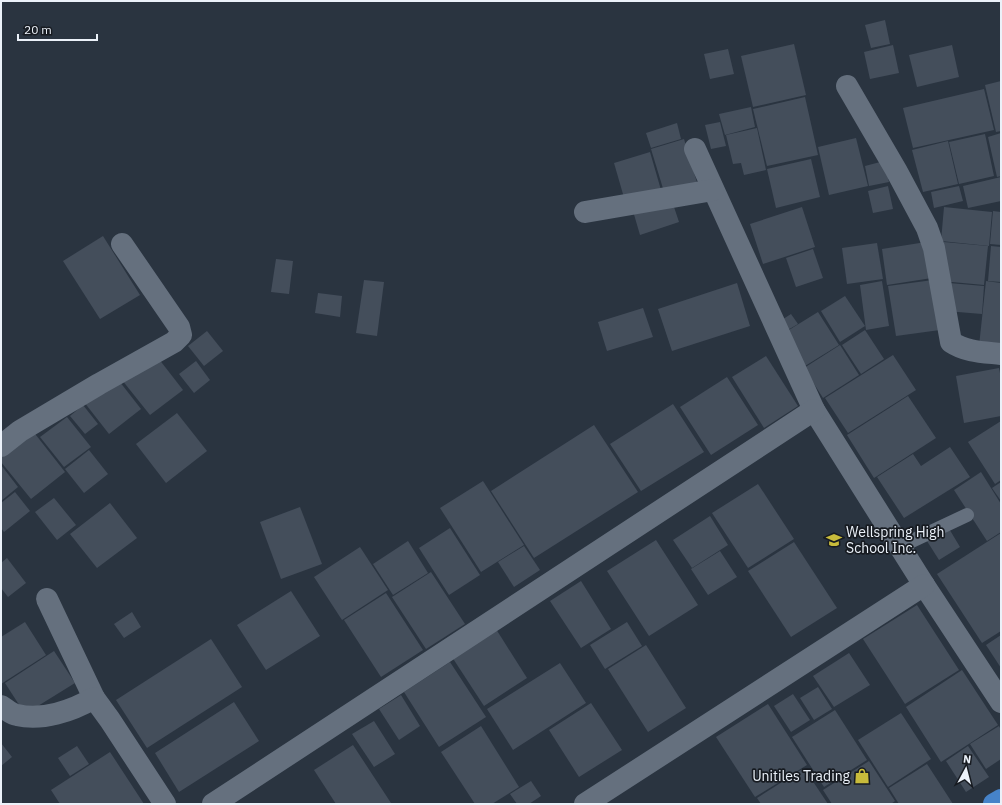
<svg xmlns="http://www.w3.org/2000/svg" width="1002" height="805" font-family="'IBM Plex Sans',sans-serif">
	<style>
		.building { fill: #444e5b }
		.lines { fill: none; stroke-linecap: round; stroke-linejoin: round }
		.lane { stroke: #65707e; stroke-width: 14 }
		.street { stroke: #65707e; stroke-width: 22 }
		.highway { stroke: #4683c9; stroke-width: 22 }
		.labels { text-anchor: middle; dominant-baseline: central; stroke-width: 3.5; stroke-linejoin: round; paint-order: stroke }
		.poi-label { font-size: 14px; fill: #ebf1f9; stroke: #171b21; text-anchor: start }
	</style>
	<rect width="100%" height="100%" fill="#2a3440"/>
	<g class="building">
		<path d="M885,20L890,44L871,48L865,25Z"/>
		<path d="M794,44L806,95L753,107L741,56Z"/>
		<path d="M893,45L899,73L870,79L864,52Z"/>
		<path d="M952,45L959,77L917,87L909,55Z"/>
		<path d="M728,49L734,74L710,79L704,54Z"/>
		<path d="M1001,81V131L996,132L985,85Z"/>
		<path d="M984,89L994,130L913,148L903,108Z"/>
		<path d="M805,97L818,155L767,166L753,109Z"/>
		<path d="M751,107L755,127L725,135L719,114Z"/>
		<path d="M720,122L726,146L711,149L705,125Z"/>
		<path d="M677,123L681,139L651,148L646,133Z"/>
		<path d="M757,128L766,170L744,175L741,163L733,164L726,135Z"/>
		<path d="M1001,133V176L997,177L988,137Z"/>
		<path d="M985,134L994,176L959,184L949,142Z"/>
		<path d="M856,138L868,186L829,195L818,147Z"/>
		<path d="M684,139L698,186L665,195L651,149Z"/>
		<path d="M948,141L958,184L923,192L912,150Z"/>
		<path d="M650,152L661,190L625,201L614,163Z"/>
		<path d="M811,159L820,197L776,208L767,169Z"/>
		<path d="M884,161L889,182L869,186L865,166Z"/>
		<path d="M1001,177V201L968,208L963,186Z"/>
		<path d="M888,186L893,209L873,213L868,191Z"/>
		<path d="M959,186L963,201L934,208L931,192Z"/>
		<path d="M671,198L679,222L640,235L633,211Z"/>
		<path d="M802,207L815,247L763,264L750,224Z"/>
		<path d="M944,207L992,212L989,246L941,241Z"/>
		<path d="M993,211L1001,212V245L990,244Z"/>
		<path d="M103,236L140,295L100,319L63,261Z"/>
		<path d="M926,242L932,278L887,285L882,249Z"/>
		<path d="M944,242L988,246L984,285L941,281Z"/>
		<path d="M877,243L883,279L847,284L842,248Z"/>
		<path d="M991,246L1001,247V282L988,281Z"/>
		<path d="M813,249L823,278L796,287L786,258Z"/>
		<path d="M276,259L293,261L289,294L271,292Z"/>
		<path d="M364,280L384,282L377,336L356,333Z"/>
		<path d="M933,280L940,330L896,336L888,286Z"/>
		<path d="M882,281L889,326L866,330L860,285Z"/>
		<path d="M986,281L1001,283V348L979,346Z"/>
		<path d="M737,283L750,326L672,351L658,309Z"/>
		<path d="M949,283L984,286L982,314L946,311Z"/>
		<path d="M318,293L342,296L340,317L315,313Z"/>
		<path d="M845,296L865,326L840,342L821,311Z"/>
		<path d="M643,308L653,337L607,351L598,322Z"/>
		<path d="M818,312L839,345L805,366L784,333Z"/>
		<path d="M791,314L798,324L786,331L780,321Z"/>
		<path d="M865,330L884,359L861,374L842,345Z"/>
		<path d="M207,331L223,351L204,366L188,346Z"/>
		<path d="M840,345L859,375L823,398L804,368Z"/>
		<path d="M155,354L183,390L150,415L122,380Z"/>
		<path d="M893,355L916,390L848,433L825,398Z"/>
		<path d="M766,356L798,406L764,428L732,377Z"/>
		<path d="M196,361L210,380L194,393L179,374Z"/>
		<path d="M999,368L1001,378V416L964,423L956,376Z"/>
		<path d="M116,377L141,409L109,434L84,402Z"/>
		<path d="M727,377L758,425L711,455L680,407Z"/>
		<path d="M908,396L936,438L874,478L847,435Z"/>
		<path d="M673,404L704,452L641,491L610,444Z"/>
		<path d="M83,405L98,424L85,434L70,416Z"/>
		<path d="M177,413L207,451L166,483L136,444Z"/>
		<path d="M67,417L91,447L64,467L40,437Z"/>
		<path d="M1001,421V480L995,484L968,442Z"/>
		<path d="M594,425L638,492L534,558L491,491Z"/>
		<path d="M32,430L65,472L31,499L1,462V454Z"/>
		<path d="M950,447L970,477L904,518L877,477L913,454L921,466Z"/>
		<path d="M89,450L108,474L84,493L65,469Z"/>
		<path d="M1,465L18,487L1,501Z"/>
		<path d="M981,472L1001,504V532L987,541L954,490Z"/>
		<path d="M483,481L524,545L481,572L440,508Z"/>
		<path d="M1001,482V501L992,488Z"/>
		<path d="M758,484L794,539L748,568L712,513Z"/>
		<path d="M15,492L30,511L4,532L1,528V503Z"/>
		<path d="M54,498L76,525L57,540L35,512Z"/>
		<path d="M110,503L137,538L97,568L70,534Z"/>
		<path d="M300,507L322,564L281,579L260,522Z"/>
		<path d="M710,516L728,545L692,568L673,540Z"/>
		<path d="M948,527L960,547L939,560L927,541Z"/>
		<path d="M450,528L480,575L449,595L419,548Z"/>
		<path d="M1001,533V631L982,643L937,574Z"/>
		<path d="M656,540L698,605L649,636L607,571Z"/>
		<path d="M408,541L428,573L393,595L373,564Z"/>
		<path d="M794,542L837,608L791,637L748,571Z"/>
		<path d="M524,546L540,570L514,587L498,562Z"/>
		<path d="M360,547L388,590L342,620L314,577Z"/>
		<path d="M720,551L737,577L708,595L691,569Z"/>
		<path d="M7,558L26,583L8,597L1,588V563Z"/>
		<path d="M431,572L465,624L426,649L392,597Z"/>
		<path d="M581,581L611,629L581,648L550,601Z"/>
		<path d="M291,591L320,636L266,670L237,625Z"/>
		<path d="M386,593L423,650L381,677L344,620Z"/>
		<path d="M917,605L959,670L905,704L863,639Z"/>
		<path d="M132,612L141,627L124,638L114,624Z"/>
		<path d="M25,622L46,655L1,684V637Z"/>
		<path d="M627,622L642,646L605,669L590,645Z"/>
		<path d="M496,629L527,678L484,706L452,657Z"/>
		<path d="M1001,635V668L986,645Z"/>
		<path d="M211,639L242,687L147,748L116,700Z"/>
		<path d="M646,645L686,708L648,732L608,669Z"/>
		<path d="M54,651L75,683L25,714L5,683Z"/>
		<path d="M849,653L870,685L834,707L813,676Z"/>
		<path d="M450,662L486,717L439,747L404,692Z"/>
		<path d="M560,663L586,703L513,750L487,709Z"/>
		<path d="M962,670L998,725L941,762L906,707Z"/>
		<path d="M818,687L832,709L814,720L800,698Z"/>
		<path d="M793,694L810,720L791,732L774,706Z"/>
		<path d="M401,695L420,726L399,740L379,709Z"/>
		<path d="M234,702L259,741L179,792L155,753Z"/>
		<path d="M591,703L622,750L579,777L549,730Z"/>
		<path d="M768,704L807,765L755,797L716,737Z"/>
		<path d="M835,710L867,760L824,787L792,737Z"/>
		<path d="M901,713L931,759L888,787L858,740Z"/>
		<path d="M374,721L395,754L374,767L352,734Z"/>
		<path d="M481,726L519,787L492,804H475L441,752Z"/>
		<path d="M999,726L1001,730V759L986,769L970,744Z"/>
		<path d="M1,743L12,757L1,766Z"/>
		<path d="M353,745L391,803L389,804H336L314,770Z"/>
		<path d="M77,746L89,764L70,776L58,758Z"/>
		<path d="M968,746L989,777L966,792L946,761Z"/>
		<path d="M110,752L144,804H60L51,790Z"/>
		<path d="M869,761L895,801L891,804H832L823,790Z"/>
		<path d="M927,764L953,804H899L889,788Z"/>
		<path d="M804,768L828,804H761L757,798Z"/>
		<path d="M531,781L541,796L529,804H517L510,794Z"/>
	</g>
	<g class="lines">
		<path class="lane" d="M899,547L967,515"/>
		<g class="street">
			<path d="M847,86L896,170L927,228L934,248L951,342C966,352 983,352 1001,354"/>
			<path d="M695,149L814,410L924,585L1001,702"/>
			<path d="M585,212L713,190"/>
			<path d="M1,446L20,431L99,384L174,342L181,335L179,327L122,244"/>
			<path d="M47,599L94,698"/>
			<path d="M1,706C6,709 11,714 17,715C42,721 72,711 94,698L110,720L165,804"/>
			<path d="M213,804L814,410"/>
			<path d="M585,804L924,585"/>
		</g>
		<path class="highway" d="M994,804L1001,800"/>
	</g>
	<defs>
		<symbol id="school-bare" viewBox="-9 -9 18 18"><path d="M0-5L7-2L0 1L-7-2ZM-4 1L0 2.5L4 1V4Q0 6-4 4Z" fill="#c8bb3b" stroke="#171b21" stroke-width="2.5" paint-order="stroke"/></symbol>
		<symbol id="shop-bare" viewBox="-9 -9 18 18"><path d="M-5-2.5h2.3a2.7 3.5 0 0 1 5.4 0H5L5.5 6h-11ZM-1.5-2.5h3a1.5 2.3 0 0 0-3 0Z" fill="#c8bb3b" stroke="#171b21" stroke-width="2.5" paint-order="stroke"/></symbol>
	</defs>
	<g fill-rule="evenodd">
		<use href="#school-bare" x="823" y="529" width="22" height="22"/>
		<use href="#shop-bare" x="851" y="765" width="22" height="22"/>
	</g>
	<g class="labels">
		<g class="poi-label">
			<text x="846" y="532">Wellspring High<tspan x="846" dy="16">School Inc.</tspan></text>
			<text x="850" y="776" text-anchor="end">Unitiles Trading</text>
		</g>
	</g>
	<rect width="1002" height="805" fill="none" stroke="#ebf1f9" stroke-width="4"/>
	<g transform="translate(966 769) rotate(7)" stroke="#171b21" stroke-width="3" paint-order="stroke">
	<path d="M0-3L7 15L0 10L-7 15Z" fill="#ebf1f9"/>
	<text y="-6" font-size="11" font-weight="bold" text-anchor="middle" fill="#ebf1f9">N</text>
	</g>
	<path d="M18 34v6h79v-6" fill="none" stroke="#ebf1f9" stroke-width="2"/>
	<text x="24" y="34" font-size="12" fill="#ebf1f9" stroke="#171b21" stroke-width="3" paint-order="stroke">20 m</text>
</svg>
